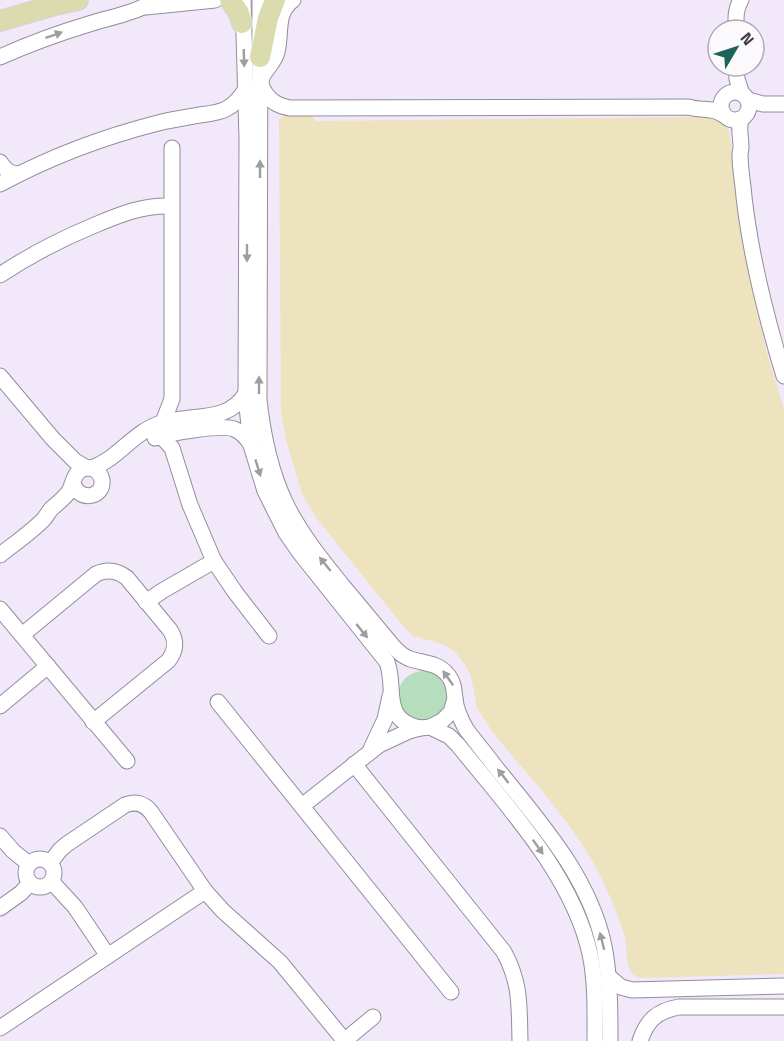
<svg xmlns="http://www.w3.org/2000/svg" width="784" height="1041" font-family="'Titillium Web',sans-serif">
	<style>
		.green { fill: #b6ddbc }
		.sand { fill: #ede3be }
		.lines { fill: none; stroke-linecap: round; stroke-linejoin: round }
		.minor-casing { stroke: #948c9c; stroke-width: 17 }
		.major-casing { stroke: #d5d4d5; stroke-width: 22 }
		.minor { stroke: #fff; stroke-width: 15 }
		.major { stroke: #dadcae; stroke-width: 20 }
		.oneway { fill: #9e9da0 }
	</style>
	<rect width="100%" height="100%" fill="#f1e8fa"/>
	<circle class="green" cx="423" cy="696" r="25"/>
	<path class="sand" d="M709,113L719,119L729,131L748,272L767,353L784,410V974L641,978C636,977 632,975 630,970C626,961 627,948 625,938C620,920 613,903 605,886C580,829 533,782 494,734L477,708L471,676L465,665L456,653L443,644L413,636L404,627L317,519L302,494L287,444L281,413L279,119C289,112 300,114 311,115L316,121L701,117Z"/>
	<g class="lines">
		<defs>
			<g id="minor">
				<path d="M243,0L247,139L246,397L251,445L265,491L286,533L300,553L387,662C397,689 380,719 420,728"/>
				<path d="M260,0L259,400C263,436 270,470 285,502C300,533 321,559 342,585C359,605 375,625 392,645C397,651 402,656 410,659C423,663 438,663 447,674C454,682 454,690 455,699C456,710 461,720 466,729C475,741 485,753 494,765C538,820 589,875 604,946C610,977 610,1010 610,1041"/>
				<path d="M293,0C275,13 282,33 277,52C273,69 252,75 266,94C272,103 280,106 290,108L689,107C701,111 712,107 722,114"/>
				<path d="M146,7L215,0"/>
				<path d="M736,30C736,19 735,9 741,0"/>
				<path d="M0,57C29,44 59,33 89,24C111,17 136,13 156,0"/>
				<path d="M736,66L737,79L742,94"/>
				<circle cx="735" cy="106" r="14"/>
				<path d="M748,100L763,104H784"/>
				<path d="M741,119C738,129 741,137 741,147C741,150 740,152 740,155C740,169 743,183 744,197C751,258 766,317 784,376"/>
				<path d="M0,162C5,170 10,174 19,174"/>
				<path d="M0,184C50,157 103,137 158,123C170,120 182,118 194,116C204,114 216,114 226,109C234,105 240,98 245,90"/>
				<path d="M0,275C30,255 61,239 95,225C121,214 143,205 171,206"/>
				<path d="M0,376L53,439L75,461L87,468"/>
				<path d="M163,422L172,399V148"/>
				<path d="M159,436L164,439L172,448L190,505L214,561L235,592L269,636"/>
				<path d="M155,438C169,433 221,424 234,429C242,432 247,438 251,445"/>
				<path d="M91,468C117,460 133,432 161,423C192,413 228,424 246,393"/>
				<path d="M0,555C14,544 30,533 43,520C46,517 48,513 51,509C57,504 63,499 68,493C73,486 73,474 81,470C90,465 100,470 102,480C104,499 77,502 73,482"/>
				<path d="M146,602L162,591L214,561"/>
				<path d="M0,609L127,761"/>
				<path d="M22,635L96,574C107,569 117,570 127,578L170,630C177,641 176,651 168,661L93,722"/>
				<path d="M218,702L451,992"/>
				<path d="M0,706L48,666"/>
				<path d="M430,727L449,736L458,745C507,806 573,876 590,954C596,982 595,1012 595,1041"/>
				<path d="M371,749L385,719L390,696"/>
				<path d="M354,764L504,952C521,984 519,1005 520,1041"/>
				<path d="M302,806L379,745L409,731L420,728L430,727L442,721L451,712L455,699"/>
				<path d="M0,836L13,851L29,864"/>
				<circle cx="40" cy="873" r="14"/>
				<path d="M50,863L60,850L67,844L125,805C135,801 144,803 151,812L205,891L223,911L280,962L344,1040"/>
				<path d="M52,882L75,907L108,956"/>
				<path d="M0,908L21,893L30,883"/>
				<path d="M608,976L621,987L632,990L784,986"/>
				<path d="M0,1028L205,891"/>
				<path d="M344,1041L373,1017"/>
				<path d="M640,1041C647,1020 657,1011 679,1007H784"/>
			</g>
			<g id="major">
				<path d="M230,0L239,13L242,23"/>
				<path d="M0,21L55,5L78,0"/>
				<path d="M260,57L268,18L275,0"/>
			</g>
		</defs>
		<use href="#minor" class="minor-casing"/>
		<use href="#major" class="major-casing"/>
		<use href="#minor" class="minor"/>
		<use href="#major" class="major"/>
	</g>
	<defs><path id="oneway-solid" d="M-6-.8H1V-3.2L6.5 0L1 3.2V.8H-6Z" transform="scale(1.5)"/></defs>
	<g class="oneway">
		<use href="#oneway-solid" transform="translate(54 35) rotate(-19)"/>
		<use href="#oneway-solid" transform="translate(244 58) rotate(88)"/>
		<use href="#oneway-solid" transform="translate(260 169) rotate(-90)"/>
		<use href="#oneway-solid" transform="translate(247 253) rotate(90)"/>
		<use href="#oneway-solid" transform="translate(259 385) rotate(-90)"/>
		<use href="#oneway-solid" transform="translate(258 468) rotate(73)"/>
		<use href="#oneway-solid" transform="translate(325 564) rotate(-129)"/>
		<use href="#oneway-solid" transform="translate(362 631) rotate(51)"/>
		<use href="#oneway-solid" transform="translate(448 678) rotate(-125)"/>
		<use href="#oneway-solid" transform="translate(503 776) rotate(-128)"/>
		<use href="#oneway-solid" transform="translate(538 847) rotate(55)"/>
		<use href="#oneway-solid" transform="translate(602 941) rotate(-104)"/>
	</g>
	<g transform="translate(736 48) rotate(51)"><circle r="28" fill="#fbf9fc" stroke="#afadb2" stroke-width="1.5"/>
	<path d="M0-4.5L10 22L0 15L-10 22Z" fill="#1b6459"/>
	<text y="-9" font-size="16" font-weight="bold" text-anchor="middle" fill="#3e3b42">N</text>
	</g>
</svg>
